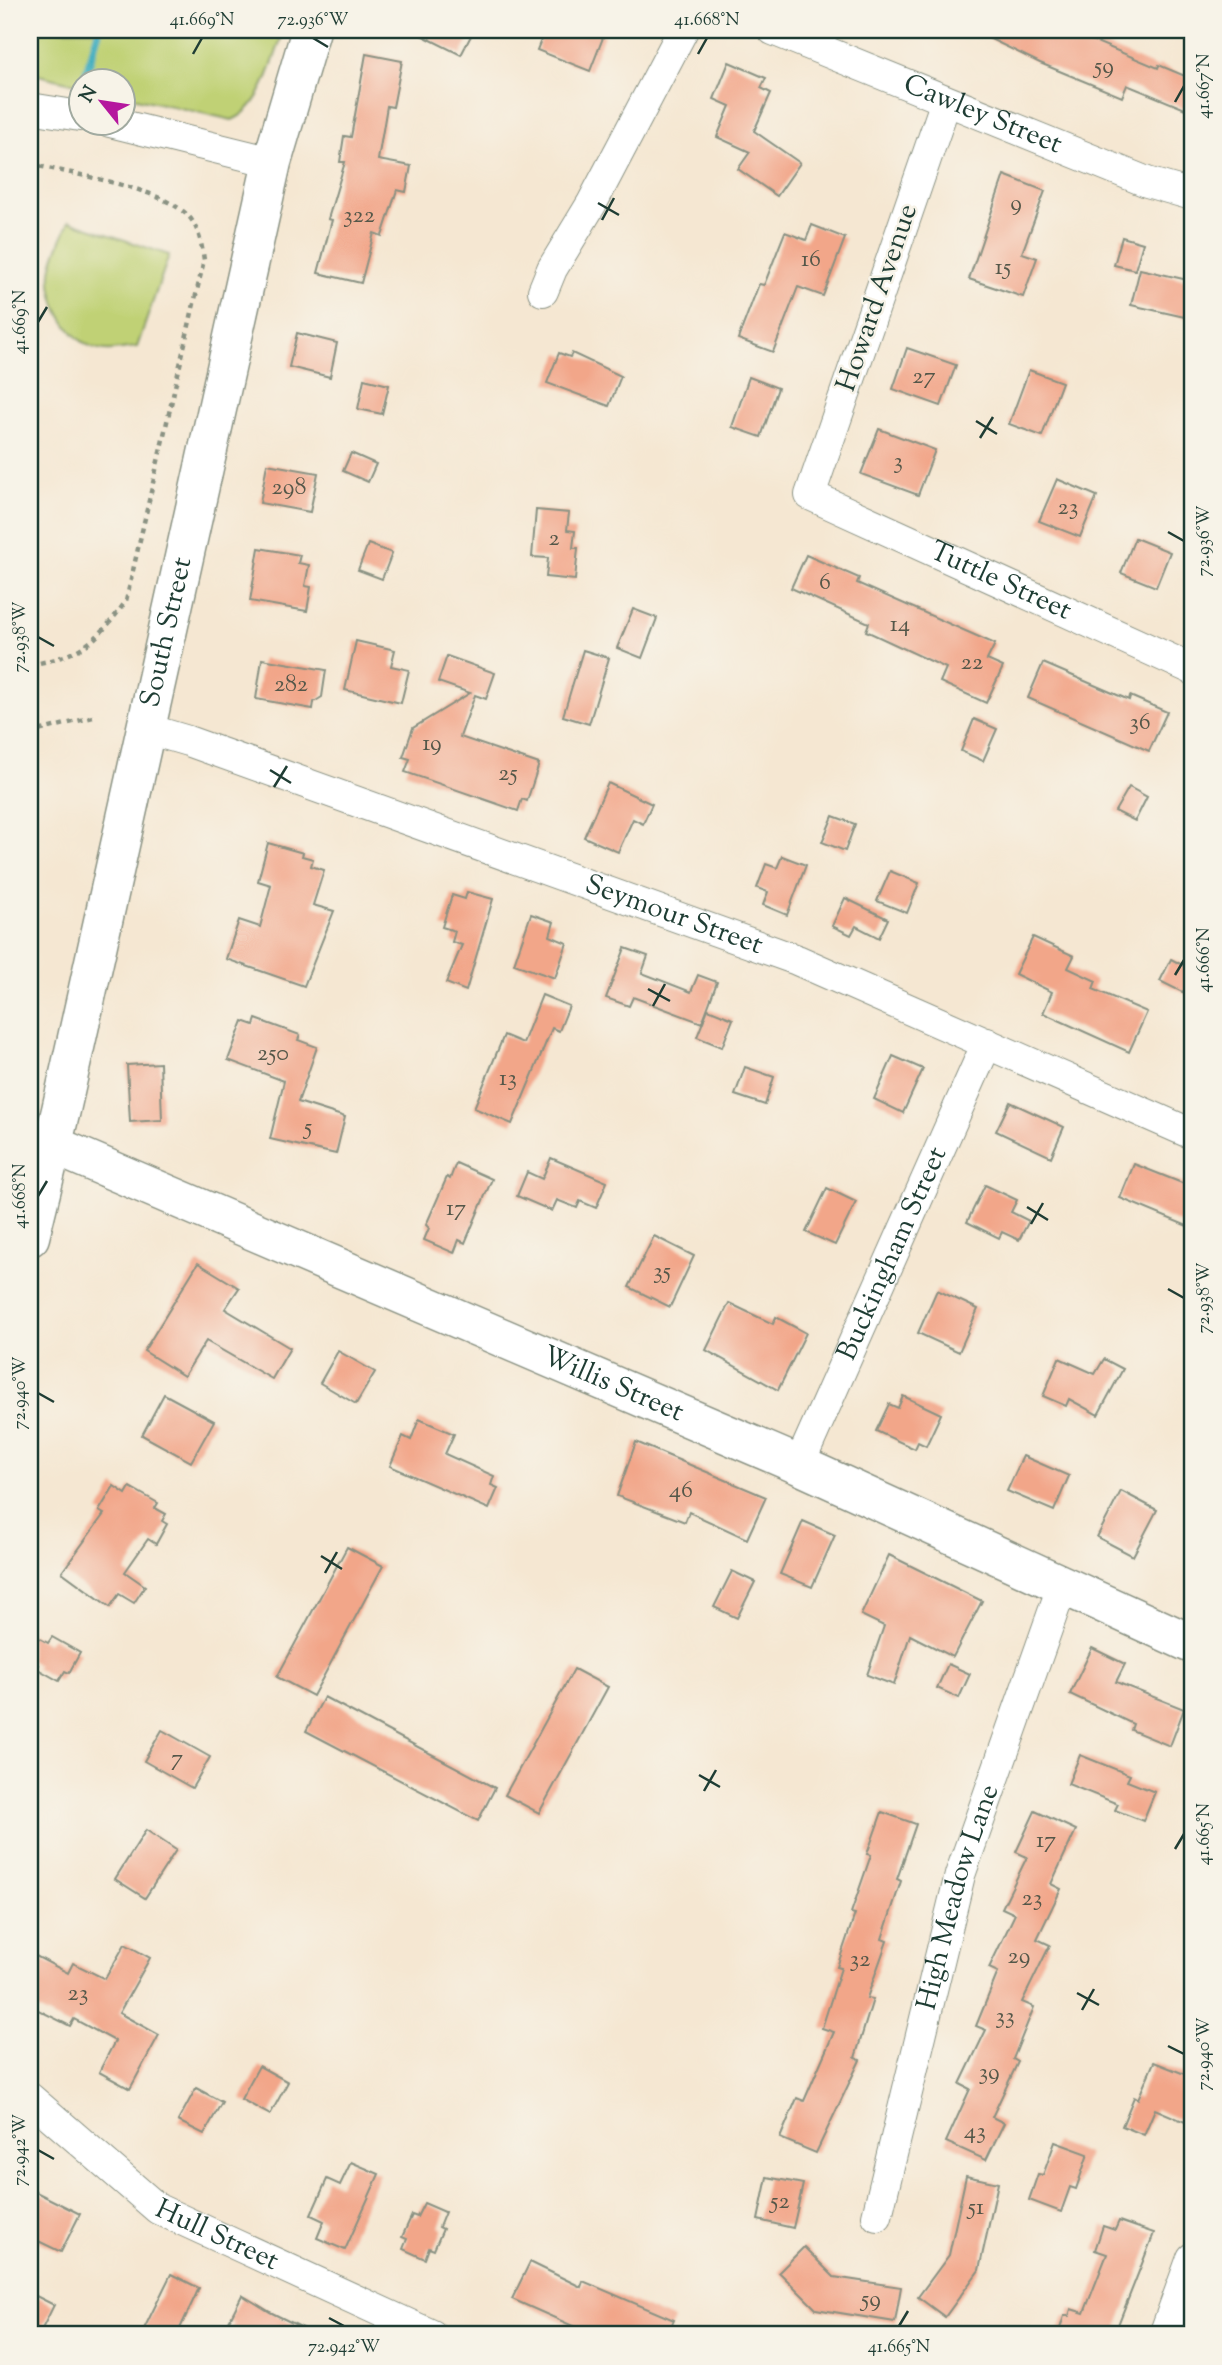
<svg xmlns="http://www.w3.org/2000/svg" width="1222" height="2365" font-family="'Sorts Mill Goudy',serif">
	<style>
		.green { fill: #c0d174; stroke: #708754; stroke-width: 2 }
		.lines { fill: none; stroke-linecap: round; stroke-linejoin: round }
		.stream { stroke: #41adbf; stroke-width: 8 }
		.building { fill: #f2a689 }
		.minor-casing { stroke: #8a9283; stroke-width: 32 }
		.major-casing { stroke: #8a9283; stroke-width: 41 }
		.path { stroke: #8a9283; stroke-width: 4.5; stroke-dasharray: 5 5; stroke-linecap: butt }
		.minor { stroke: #fff; stroke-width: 30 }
		.major { stroke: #fff; stroke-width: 38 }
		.ticks { fill: none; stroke: #1f3d34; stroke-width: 2.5 }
		.labels { text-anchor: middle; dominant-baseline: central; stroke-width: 5; stroke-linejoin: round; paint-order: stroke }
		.number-label { font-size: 24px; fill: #545749 }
		.street-label { font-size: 28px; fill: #1f3d34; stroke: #f7f3e8 }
		.neatline { fill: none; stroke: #1f3d34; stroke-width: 2.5 }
		.ticks-label { font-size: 18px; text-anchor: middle; fill: #1f3d34 }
	</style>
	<rect width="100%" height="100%" fill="#f7f3e8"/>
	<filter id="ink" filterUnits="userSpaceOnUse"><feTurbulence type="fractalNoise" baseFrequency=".0143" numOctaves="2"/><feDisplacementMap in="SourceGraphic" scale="14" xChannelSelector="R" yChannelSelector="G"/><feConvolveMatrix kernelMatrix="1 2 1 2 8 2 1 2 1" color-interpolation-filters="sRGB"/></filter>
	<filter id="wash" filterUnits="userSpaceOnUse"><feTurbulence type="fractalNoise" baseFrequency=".00686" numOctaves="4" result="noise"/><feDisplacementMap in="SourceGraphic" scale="28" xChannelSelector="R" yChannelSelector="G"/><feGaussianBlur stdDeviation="1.57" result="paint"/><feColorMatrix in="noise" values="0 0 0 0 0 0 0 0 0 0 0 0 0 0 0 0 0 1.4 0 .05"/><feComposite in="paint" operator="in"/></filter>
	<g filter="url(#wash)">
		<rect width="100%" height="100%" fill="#f5e7d2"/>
		<g class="green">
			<path d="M30,30H284C273,59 263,108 232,120L123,95L122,80H80V85L30,73Z"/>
			<path d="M69,221L169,255L137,347C127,348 115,351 105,350C71,347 48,303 51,272C53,255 63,237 69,221Z"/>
		</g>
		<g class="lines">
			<path class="stream" d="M84,80L99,30"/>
		</g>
		<g id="blocks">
			<g class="building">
				<path d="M411,30H474L461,55Z"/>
				<path d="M545,30H590L604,35L590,71L537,50Z"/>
				<path d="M972,30H1068L1158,68L1159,65L1192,79V93L1185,109L1127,85L1122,97L1040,63Z"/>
				<path d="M366,54L402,61L393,107L387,106L378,160L411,166L406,192L397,190L382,236L374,233L361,283L318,273L332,220L328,219L345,162H340L344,136L351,137Z"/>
				<path d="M729,62L766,78L761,88L771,93L754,131L800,163L777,196L738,169L750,152L717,137L730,106L714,99Z"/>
				<path d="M1004,175L1045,191L1022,253L1037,258L1023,297L969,279Z"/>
				<path d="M812,225L845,238L823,296L798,287L773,352L738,339L759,284L764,285L785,232L806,240Z"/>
				<path d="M1122,237L1143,243L1135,270L1114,265Z"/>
				<path d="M1140,269L1192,281L1189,318L1131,305Z"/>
				<path d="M297,333L337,343L330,377L289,367Z"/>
				<path d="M907,348L956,365L941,406L893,389Z"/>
				<path d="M559,353L570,357L572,353L621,376L609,406L547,383Z"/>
				<path d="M1029,370L1062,382L1042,436L1009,424Z"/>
				<path d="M749,377L778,388L761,437L732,427Z"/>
				<path d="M364,379L389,385L382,414L358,409Z"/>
				<path d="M879,429L935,450L918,495L861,474Z"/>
				<path d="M351,453L376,464L368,482L343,471Z"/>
				<path d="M267,464L318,473L310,512L260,503Z"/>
				<path d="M1057,479L1097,496L1080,537L1039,521Z"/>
				<path d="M536,510L569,513L567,530L575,531L573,548H578L575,580L546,577L548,558L532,557Z"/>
				<path d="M1135,538L1170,552L1156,587L1121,573Z"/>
				<path d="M368,544L392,553L382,579L358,570Z"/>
				<path d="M259,548L300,555L298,563L309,565L305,586L311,587L307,611L250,601Z"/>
				<path d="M806,555L859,578L857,583L995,644L987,660L1003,667L986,703L940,682L946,668L866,631L869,623L791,588Z"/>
				<path d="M633,609L657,618L642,658L617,648Z"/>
				<path d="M356,641L395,650L391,666L409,670L401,703L345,690Z"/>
				<path d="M583,650L609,658L589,724L563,716Z"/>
				<path d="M447,656L495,673L486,699L475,695L460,737L539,764L527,801L522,799L518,811L405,772L410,759L403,757L413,728L470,693L438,682Z"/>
				<path d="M262,659L326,670L322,697L314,702L313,709L256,699Z"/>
				<path d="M1043,663L1129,700L1130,696L1167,712L1149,751L1028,698Z"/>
				<path d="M974,719L997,729L983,761L961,751Z"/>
				<path d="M608,783L652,804L643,824L633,819L618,852L584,837Z"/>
				<path d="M1129,787L1147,797L1135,821L1115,811Z"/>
				<path d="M833,816L855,824L845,851L822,842Z"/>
				<path d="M268,843L303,853L302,856L313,859L311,866L324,870L313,905L334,911L304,986L226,959L239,920L260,927L271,885L258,881Z"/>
				<path d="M782,856L806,865L787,915L763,905L768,892L757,888L766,864L777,868Z"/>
				<path d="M890,871L919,883L907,913L877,901Z"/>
				<path d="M467,892L493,899L466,991L446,983L462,945L452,942L455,931L442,927L452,895L465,899Z"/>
				<path d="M845,898L888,919L879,938L856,926L851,935L832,926Z"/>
				<path d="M531,914L554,922L550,936L567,943L555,978L514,964Z"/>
				<path d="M1033,937L1074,956L1068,968L1096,981L1093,989L1147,1012L1129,1052L1043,1013L1052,992L1015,974Z"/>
				<path d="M625,948L648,956L642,973L691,992L698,975L717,982L702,1023L633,997L629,1006L606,998Z"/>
				<path d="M1171,959L1192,970V997L1160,981Z"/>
				<path d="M542,995L569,1006L559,1031L552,1028L512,1124L474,1108L504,1035L523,1043Z"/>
				<path d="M708,1009L733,1019L722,1047L697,1037Z"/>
				<path d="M256,1019L300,1035L298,1040L317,1047L298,1102L345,1117L336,1154L270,1139L284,1081L228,1060L243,1021L254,1025Z"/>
				<path d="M893,1056L923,1069L903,1113L874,1099Z"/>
				<path d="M160,1063L162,1120L130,1122L127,1065Z"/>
				<path d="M745,1067L774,1077L765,1105L735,1095Z"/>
				<path d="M1010,1102L1064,1127L1051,1157L996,1131Z"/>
				<path d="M551,1158L607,1182L596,1208L580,1201L577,1208L557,1200L552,1211L517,1196L527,1172L542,1179Z"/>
				<path d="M456,1163L492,1179L465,1243L459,1240L454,1253L424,1240L429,1228L426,1225L447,1177L450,1179Z"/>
				<path d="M1134,1164L1192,1187V1228L1120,1198Z"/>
				<path d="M985,1185L1017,1200L1011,1212L1029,1221L1019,1240L1002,1232L999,1238L967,1222Z"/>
				<path d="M827,1188L856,1202L835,1245L806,1232Z"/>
				<path d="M654,1236L694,1256L670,1307L629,1287Z"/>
				<path d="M198,1263L239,1288L225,1309L290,1348L272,1379L206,1341L184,1376L144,1351Z"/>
				<path d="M937,1290L978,1309L959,1352L918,1333Z"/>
				<path d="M729,1303L773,1324L776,1317L806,1333L778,1390L706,1350Z"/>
				<path d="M338,1351L375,1372L356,1404L320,1383Z"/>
				<path d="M1059,1358L1095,1374L1104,1359L1123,1369L1098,1415L1069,1399L1066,1406L1043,1396Z"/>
				<path d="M164,1394L214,1421L191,1462L142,1435Z"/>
				<path d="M903,1396L941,1414L926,1446L918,1442L915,1449L876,1431L889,1404L898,1408Z"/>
				<path d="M419,1419L454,1434L445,1454L494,1476L491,1485L498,1488L489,1509L390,1466L403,1436L411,1440Z"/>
				<path d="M636,1442L766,1497L747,1539L689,1512L685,1522L617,1496Z"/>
				<path d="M1023,1456L1069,1476L1054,1511L1007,1491Z"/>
				<path d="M114,1486L126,1494L130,1487L158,1503L155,1508L166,1514L162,1521L167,1524L156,1544L148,1539L125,1572L145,1586L134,1603L119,1594L110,1607L62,1572L104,1514L99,1511Z"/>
				<path d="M1121,1491L1157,1510L1133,1556L1097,1537Z"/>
				<path d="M803,1521L835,1535L812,1587L780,1574Z"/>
				<path d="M347,1547L383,1566L313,1696L277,1677Z"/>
				<path d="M889,1555L982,1601L953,1657L910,1635L894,1685L867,1675L884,1626L861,1615Z"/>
				<path d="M732,1571L755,1582L737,1618L714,1607Z"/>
				<path d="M30,1633L48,1643L52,1637L80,1653L69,1673L65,1671L59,1681L36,1668L38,1665L30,1660Z"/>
				<path d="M1092,1648L1125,1664L1116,1682L1184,1709L1170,1746L1131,1730L1133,1724L1070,1694Z"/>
				<path d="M948,1664L970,1674L959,1698L937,1688Z"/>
				<path d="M574,1669L608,1687L539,1813L505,1795Z"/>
				<path d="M324,1697L495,1788L478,1821L306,1731Z"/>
				<path d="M162,1730L210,1757L192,1788L144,1761Z"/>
				<path d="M1080,1755L1130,1775L1127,1781L1155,1792L1143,1821L1115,1810L1118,1804L1068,1784Z"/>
				<path d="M1035,1811L1076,1830L1051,1884L1061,1889L1037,1939L1050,1945L1022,2002L1034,2007L1013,2059L1018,2062L992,2117L1004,2123L986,2160L946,2142L970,2089L960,2084L986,2030L976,2026L998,1972L989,1968L1015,1914L1002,1908L1027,1857L1016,1852Z"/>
				<path d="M882,1812L916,1824L897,1879L901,1881L882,1939L887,1941L867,1998L873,1999L855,2058L860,2060L816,2153L780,2138L797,2098L804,2101L834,2032L822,2028L841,1968L837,1967L855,1914L851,1913L871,1855L867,1854Z"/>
				<path d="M146,1830L176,1850L145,1898L115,1879Z"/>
				<path d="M125,1944L150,1958L119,2013L159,2035L130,2089L99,2072L115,2041L74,2019L70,2026L30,2006V1953L68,1973L73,1963L105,1979Z"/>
				<path d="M1154,2062L1192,2077V2125L1155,2109L1144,2135L1122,2126L1134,2097L1138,2099Z"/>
				<path d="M259,2066L288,2082L270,2115L241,2099Z"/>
				<path d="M196,2088L222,2102L204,2134L178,2121Z"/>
				<path d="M1055,2142L1088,2154L1076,2189L1070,2187L1061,2212L1029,2200L1038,2174L1043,2175Z"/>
				<path d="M351,2162L379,2174L345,2250L317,2238L324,2221L311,2215L327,2179L340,2185Z"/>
				<path d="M966,2176L998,2183L979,2270L945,2317L918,2297L949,2255Z"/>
				<path d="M767,2177L803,2184L793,2228L758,2220Z"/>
				<path d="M30,2189L80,2214L61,2252L30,2237Z"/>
				<path d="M424,2203L445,2212L439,2227L443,2229L434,2250L429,2248L425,2259L403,2249L407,2239L402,2237L412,2215L417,2217Z"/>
				<path d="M1119,2221L1154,2233L1118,2325L1138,2332L1137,2335H1058L1064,2316H1069L1071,2309L1084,2313L1107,2254L1095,2250L1103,2226L1115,2230Z"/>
				<path d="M804,2247L834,2277L901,2287L895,2322L816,2309L779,2272Z"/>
				<path d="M530,2262L581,2287L583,2281L674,2320L667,2335H593L512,2299Z"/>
				<path d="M171,2274L199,2288L177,2335H141Z"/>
				<path d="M30,2293L54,2305L39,2335H30Z"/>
				<path d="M242,2295L270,2312L317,2335H228L234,2324L229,2321Z"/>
			</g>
		</g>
	</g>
	<g filter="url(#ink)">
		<use href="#blocks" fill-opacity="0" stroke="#8a9283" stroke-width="2"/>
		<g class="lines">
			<defs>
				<g id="minor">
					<path id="s1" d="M773,30L1147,182L1192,195"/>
					<path id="s2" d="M946,101L810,495L1192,669"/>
					<path d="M30,108L80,116"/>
					<path d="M110,122L272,162"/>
					<path d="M543,291L552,269L592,203L683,30"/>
					<path id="s3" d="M144,728L188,741L797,960L1192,1134"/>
					<path id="s4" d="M799,1465L987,1043"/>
					<path id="s5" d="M30,2098L158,2209L432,2335"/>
					<path id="s6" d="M877,2216L960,1875L1063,1584"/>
					<path d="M1164,2335L1192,2258"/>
				</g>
				<g id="major">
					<path id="s7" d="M53,1145L799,1465L1192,1644"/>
					<path id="s8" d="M30,1237L61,1110L272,162L311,30"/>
				</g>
			</defs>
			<use href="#minor" class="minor-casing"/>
			<use href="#major" class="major-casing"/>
			<g class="path">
				<path d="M30,164C70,174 165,187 191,219C199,230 202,246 204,260L126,601C96,643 81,655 30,665"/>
				<path d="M30,733L97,716"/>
			</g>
			<use href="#minor" class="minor"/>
			<use href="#major" class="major"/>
		</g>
	</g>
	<path class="ticks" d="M313,38L328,47M193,54L202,38M698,54L707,38M1175,102L1184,86M598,203L619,215M602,220L614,198M38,322L47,307M976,421L997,434M980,438L993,417M1168,532L1184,541M38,637L54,646M270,770L291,783M274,787L287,766M1175,975L1184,960M648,989L670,1001M653,1006L665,984M38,1196L47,1181M1027,1207L1048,1220M1031,1224L1043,1203M1168,1289L1184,1298M38,1393L54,1402M321,1556L342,1569M325,1573L337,1552M699,1775L720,1787M704,1791L716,1770M1175,1849L1184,1834M1077,1993L1099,2005M1082,2010L1094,1989M1168,2046L1184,2054M38,2150L54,2159M329,2318L344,2326M899,2326L908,2311"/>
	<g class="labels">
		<g class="number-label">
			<text x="1104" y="67">59</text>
			<text x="1016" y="204">9</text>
			<text x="359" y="216">322</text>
			<text x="811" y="260">16</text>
			<text x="1003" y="268">15</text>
			<text x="924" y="377">27</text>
			<text x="898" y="462">3</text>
			<text x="289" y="488">298</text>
			<text x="1068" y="508">23</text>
			<text x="554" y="539">2</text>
			<text x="825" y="583">6</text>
			<text x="900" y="625">14</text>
			<text x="972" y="663">22</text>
			<text x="291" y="685">282</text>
			<text x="1140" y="723">36</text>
			<text x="432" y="744">19</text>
			<text x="508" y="774">25</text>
			<text x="273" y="1054">250</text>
			<text x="508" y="1079">13</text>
			<text x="308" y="1128">5</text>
			<text x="456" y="1209">17</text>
			<text x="662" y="1272">35</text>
			<text x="681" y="1491">46</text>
			<text x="177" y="1759">7</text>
			<text x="1046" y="1841">17</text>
			<text x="1032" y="1899">23</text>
			<text x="1019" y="1957">29</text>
			<text x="860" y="1960">32</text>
			<text x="78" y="1994">23</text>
			<text x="1005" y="2017">33</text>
			<text x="989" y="2073">39</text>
			<text x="975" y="2132">43</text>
			<text x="780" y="2202">52</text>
			<text x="976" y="2208">51</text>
			<text x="871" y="2300">59</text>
		</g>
		<g class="street-label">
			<text stroke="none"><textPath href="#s1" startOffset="226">Cawley Street</textPath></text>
			<text transform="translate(878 298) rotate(-71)">Howard Avenue</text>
			<text stroke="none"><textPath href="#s2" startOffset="626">Tuttle Street</textPath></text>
			<text stroke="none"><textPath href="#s8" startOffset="620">South Street</textPath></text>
			<text stroke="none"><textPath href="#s3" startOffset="562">Seymour Street</textPath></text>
			<text stroke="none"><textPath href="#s4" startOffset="231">Buckingham Street</textPath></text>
			<text stroke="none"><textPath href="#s7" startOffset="609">Willis Street</textPath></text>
			<text stroke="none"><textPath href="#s6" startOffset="329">High Meadow Lane</textPath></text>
			<text stroke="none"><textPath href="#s5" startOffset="234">Hull Street</textPath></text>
		</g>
	</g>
	<rect width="1222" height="2365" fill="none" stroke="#f7f3e8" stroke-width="77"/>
	<g transform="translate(102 102) rotate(300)"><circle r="33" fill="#f7f3e8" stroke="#a1aaa0" stroke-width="2"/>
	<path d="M0-5L12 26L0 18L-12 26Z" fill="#b5179e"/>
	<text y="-10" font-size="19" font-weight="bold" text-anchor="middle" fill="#1f3d34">N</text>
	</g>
	<rect x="38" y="38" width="1146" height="2288" class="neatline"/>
	<g class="ticks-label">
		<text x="202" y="25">41.669°N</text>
		<text x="313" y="25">72.936°W</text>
		<text x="707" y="25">41.668°N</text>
		<text transform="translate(1203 86) rotate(-90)" y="6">41.667°N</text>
		<text transform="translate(19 322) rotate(-90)" y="6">41.669°N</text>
		<text transform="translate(1203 541) rotate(-90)" y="6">72.936°W</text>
		<text transform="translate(19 637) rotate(-90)" y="6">72.938°W</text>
		<text transform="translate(1203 960) rotate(-90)" y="6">41.666°N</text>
		<text transform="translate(19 1196) rotate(-90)" y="6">41.668°N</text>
		<text transform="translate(1203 1298) rotate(-90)" y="6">72.938°W</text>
		<text transform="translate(19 1393) rotate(-90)" y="6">72.940°W</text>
		<text transform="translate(1203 1834) rotate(-90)" y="6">41.665°N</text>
		<text transform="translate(1203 2054) rotate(-90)" y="6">72.940°W</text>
		<text transform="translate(19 2150) rotate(-90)" y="6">72.942°W</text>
		<text x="344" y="2352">72.942°W</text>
		<text x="899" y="2352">41.665°N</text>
	</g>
</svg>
